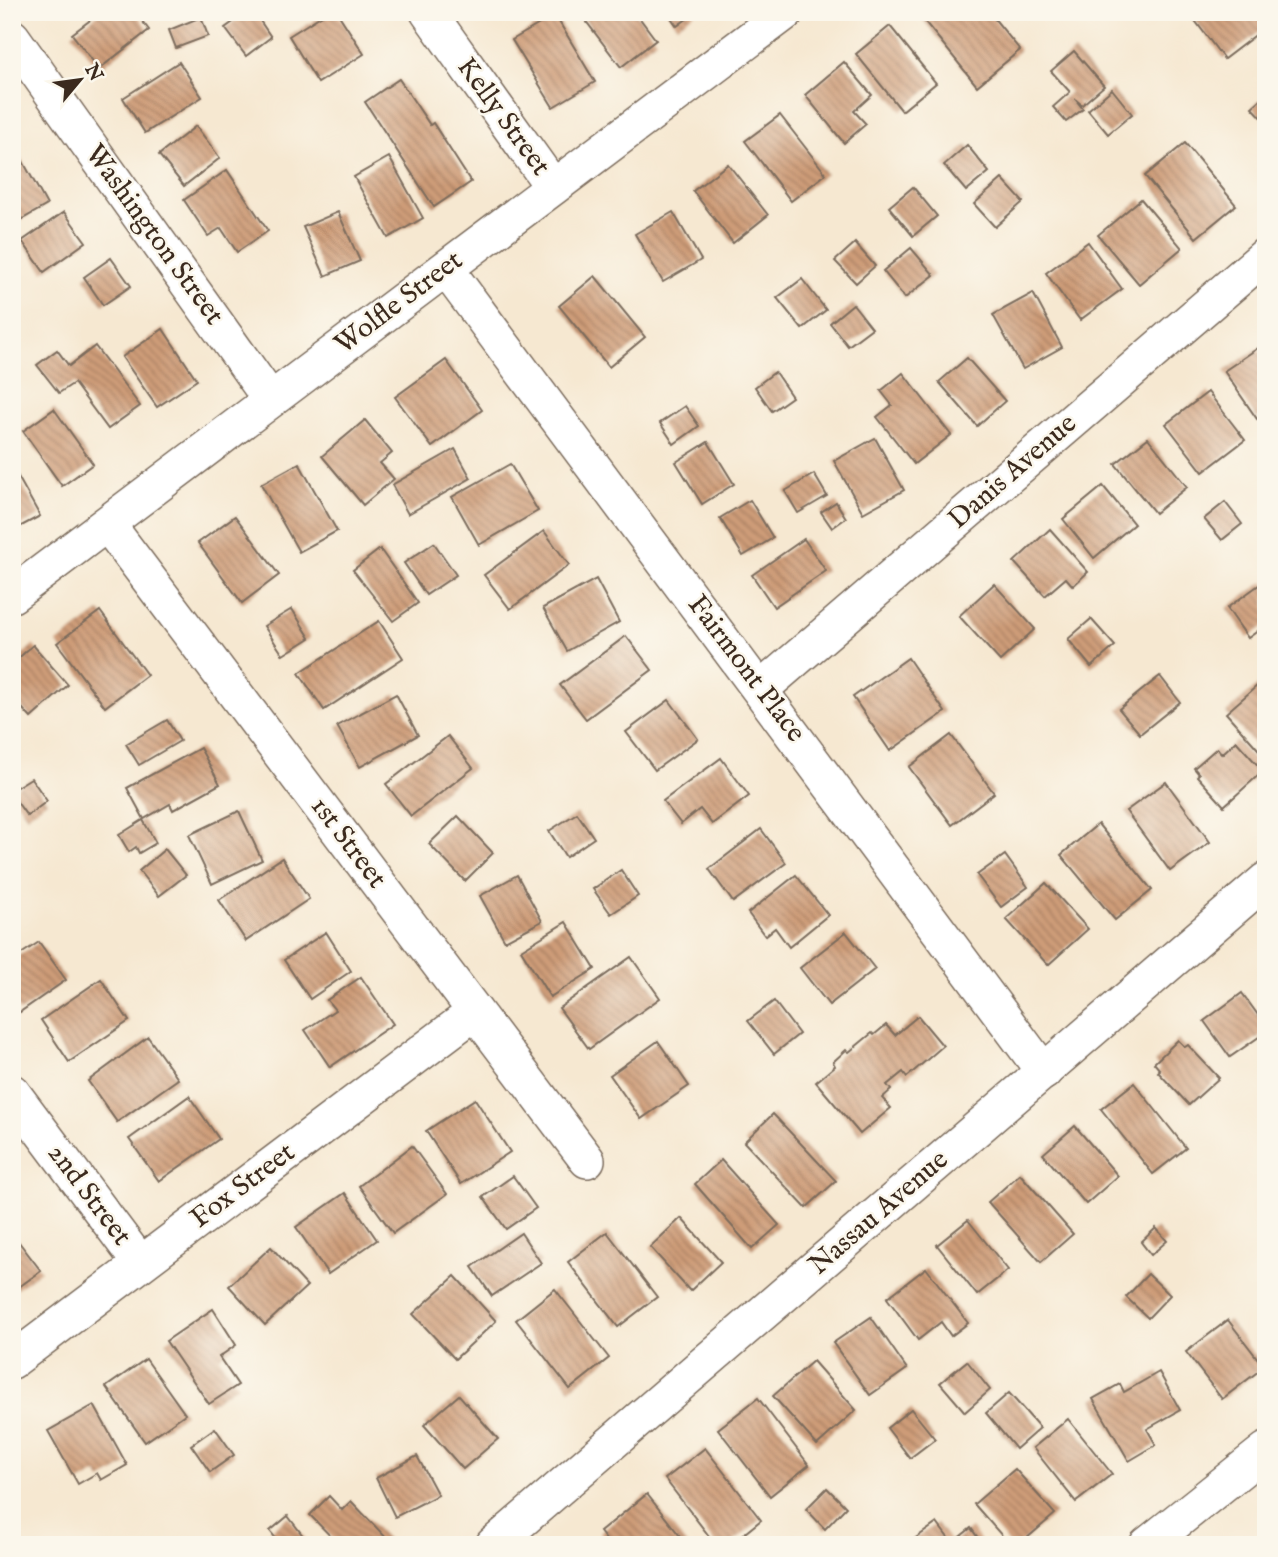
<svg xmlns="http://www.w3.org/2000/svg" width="1278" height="1557" font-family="'IM FELL English',serif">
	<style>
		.building { fill: url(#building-back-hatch) }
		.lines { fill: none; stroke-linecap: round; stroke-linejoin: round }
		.minor-casing { stroke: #7c6c5d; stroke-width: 38 }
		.minor { stroke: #fff; stroke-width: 35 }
		.labels { text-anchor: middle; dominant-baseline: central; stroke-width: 5; stroke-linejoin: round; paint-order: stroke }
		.street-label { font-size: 28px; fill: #3b2a1e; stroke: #fbf7ec }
	</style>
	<defs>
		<pattern id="building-back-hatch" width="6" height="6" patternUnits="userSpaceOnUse" patternTransform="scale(1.75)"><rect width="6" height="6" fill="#ce9c78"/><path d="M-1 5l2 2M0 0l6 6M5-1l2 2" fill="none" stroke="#a87f62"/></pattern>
	</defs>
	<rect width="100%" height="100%" fill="#fbf7ec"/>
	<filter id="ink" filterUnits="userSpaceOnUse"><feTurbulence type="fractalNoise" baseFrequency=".0143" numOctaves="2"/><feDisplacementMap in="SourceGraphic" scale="14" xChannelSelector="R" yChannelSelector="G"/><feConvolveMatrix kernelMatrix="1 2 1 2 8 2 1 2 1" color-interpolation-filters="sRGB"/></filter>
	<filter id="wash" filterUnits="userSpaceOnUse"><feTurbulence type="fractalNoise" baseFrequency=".00686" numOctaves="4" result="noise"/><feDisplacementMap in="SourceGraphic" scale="28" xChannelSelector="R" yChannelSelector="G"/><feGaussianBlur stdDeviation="1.57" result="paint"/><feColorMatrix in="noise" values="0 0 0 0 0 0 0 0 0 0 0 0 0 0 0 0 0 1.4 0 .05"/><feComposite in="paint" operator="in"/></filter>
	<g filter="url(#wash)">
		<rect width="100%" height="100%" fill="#f6e8d1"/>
		<g id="blocks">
			<g class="building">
				<path d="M101,12H135L149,30L99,69L72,34Z"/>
				<path d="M247,12H254L271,37L246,56L225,28Z"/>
				<path d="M327,12H337L364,54L318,83L289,36Z"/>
				<path d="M579,12H635L656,40L621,67Z"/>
				<path d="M667,12H696L677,26Z"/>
				<path d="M917,12H989L1020,50L977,86Z"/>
				<path d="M1201,12H1266V27L1224,59L1193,18Z"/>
				<path d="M555,15L595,82L553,107L512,40Z"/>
				<path d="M201,17L208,36L176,48L169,30Z"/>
				<path d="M890,26L936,83L902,111L856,54Z"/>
				<path d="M1074,51L1104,86L1082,105L1075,99L1083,109L1066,122L1053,107L1070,92L1051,71Z"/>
				<path d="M179,62L202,97L145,133L123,98Z"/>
				<path d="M844,62L872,95L854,111L866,124L844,143L805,95Z"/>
				<path d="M399,79L430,125L433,123L471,182L434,207L365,102Z"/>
				<path d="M1112,89L1132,114L1108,134L1088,110Z"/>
				<path d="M1266,95V122L1252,107Z"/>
				<path d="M780,115L826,174L791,201L745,141Z"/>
				<path d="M196,126L220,158L184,186L159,155Z"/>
				<path d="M1185,143L1236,205L1196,238L1145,176Z"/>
				<path d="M967,145L989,172L966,191L944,165Z"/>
				<path d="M20,156L47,205L12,225V161Z"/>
				<path d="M389,157L423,218L388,238L354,177Z"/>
				<path d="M728,164L768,215L733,243L693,191Z"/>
				<path d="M227,170L268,231L237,252L221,228L208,236L184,200Z"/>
				<path d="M1002,179L1023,202L995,227L974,204Z"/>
				<path d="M913,187L937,216L913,236L889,207Z"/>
				<path d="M1141,199L1182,248L1139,284L1098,235Z"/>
				<path d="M64,212L86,242L44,272L22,241Z"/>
				<path d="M338,212L360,261L325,276L303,227Z"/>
				<path d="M673,212L701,260L663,282L635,234Z"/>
				<path d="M1088,242L1122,289L1080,320L1046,273Z"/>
				<path d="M855,243L875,266L856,283L835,261Z"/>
				<path d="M911,248L934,275L905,298L883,271Z"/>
				<path d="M111,258L131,286L103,305L84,277Z"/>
				<path d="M595,276L645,337L609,367L559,306Z"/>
				<path d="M802,279L826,310L802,329L777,298Z"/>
				<path d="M1033,293L1062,347L1023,369L993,315Z"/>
				<path d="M853,304L872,328L848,346L830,323Z"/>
				<path d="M163,329L197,380L157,407L122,357Z"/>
				<path d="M95,346L140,406L108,429L74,383L59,393L37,365L57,350L69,366Z"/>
				<path d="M1258,348L1266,359V413L1257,419L1224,371Z"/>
				<path d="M967,358L1005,401L977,426L939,382Z"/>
				<path d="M446,360L482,410L432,447L395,397Z"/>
				<path d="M775,372L792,397L772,411L755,387Z"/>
				<path d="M903,373L951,435L914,464L877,417L892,405L881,391Z"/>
				<path d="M1208,392L1245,440L1203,472L1166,424Z"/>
				<path d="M685,406L699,426L674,444L660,423Z"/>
				<path d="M54,409L93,464L62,486L23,431Z"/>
				<path d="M365,420L392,453L380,463L394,479L363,505L322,456Z"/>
				<path d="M875,438L904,490L863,513L834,461Z"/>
				<path d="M1148,438L1187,487L1155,513L1115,464Z"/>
				<path d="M708,442L734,484L702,504L676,462Z"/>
				<path d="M455,449L471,478L408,514L392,485Z"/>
				<path d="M299,463L337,531L299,552L261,484Z"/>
				<path d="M510,464L538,511L479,545L452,497Z"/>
				<path d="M12,466L40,516L12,531Z"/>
				<path d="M814,474L827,496L798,513L785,491Z"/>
				<path d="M1103,486L1134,524L1094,558L1063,519Z"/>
				<path d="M750,500L773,538L743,556L720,518Z"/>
				<path d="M836,502L846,518L832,528L821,512Z"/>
				<path d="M1225,502L1242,524L1222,540L1204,519Z"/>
				<path d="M235,516L279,575L242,603L198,543Z"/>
				<path d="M1050,529L1088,572L1073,586L1066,578L1045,596L1014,562Z"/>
				<path d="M544,531L569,565L510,609L484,575Z"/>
				<path d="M804,539L826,571L774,607L752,575Z"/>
				<path d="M434,543L456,575L426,595L404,563Z"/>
				<path d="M380,549L418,603L393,621L353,570Z"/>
				<path d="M596,579L619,622L567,651L543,608Z"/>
				<path d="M1263,582L1266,585V625L1248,638L1227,608Z"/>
				<path d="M994,584L1035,629L1000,661L959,616Z"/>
				<path d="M292,609L310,638L283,655L264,626Z"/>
				<path d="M100,611L147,675L105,707L57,643Z"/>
				<path d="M1091,619L1115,646L1091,667L1068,639Z"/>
				<path d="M379,621L403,658L324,710L299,673Z"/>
				<path d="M626,636L652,670L586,719L560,685Z"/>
				<path d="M33,645L68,685L31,718L12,697V664Z"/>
				<path d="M908,658L945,712L890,751L853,697Z"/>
				<path d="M1160,676L1180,702L1140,734L1119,709Z"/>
				<path d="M1266,678V758L1226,713Z"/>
				<path d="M396,694L418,735L360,767L337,726Z"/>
				<path d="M669,700L698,739L655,770L626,732Z"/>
				<path d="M167,720L180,741L139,765L126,744Z"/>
				<path d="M951,735L994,793L952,825L909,767Z"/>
				<path d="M448,736L473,768L411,816L386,784Z"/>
				<path d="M1236,741L1263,771L1224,806L1197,776L1199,774L1194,768L1217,748L1222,754Z"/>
				<path d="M200,748L220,784L173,810L170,804L144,819L127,788Z"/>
				<path d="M721,758L749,796L712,824L700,809L681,824L663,801Z"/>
				<path d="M31,778L47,801L27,816L12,795V790Z"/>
				<path d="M1166,782L1210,842L1170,871L1126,811Z"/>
				<path d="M239,811L262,860L212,884L189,835Z"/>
				<path d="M577,813L594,838L566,857L549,831Z"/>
				<path d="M458,816L493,853L465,881L429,844Z"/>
				<path d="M143,820L156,843L139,853L136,847L129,852L119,835Z"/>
				<path d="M1098,824L1152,890L1115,920L1061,855Z"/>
				<path d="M761,829L786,863L733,902L709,869Z"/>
				<path d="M165,849L186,875L159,896L139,871Z"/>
				<path d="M1005,855L1028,887L1001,907L977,875Z"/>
				<path d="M282,858L309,899L246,941L219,900Z"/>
				<path d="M621,870L638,896L611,914L593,889Z"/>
				<path d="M517,875L542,921L505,941L480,896Z"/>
				<path d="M796,875L828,915L789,947L775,928L765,936L748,913Z"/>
				<path d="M1046,883L1088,929L1048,965L1006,919Z"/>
				<path d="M566,922L595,969L550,997L521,950Z"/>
				<path d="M326,932L351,971L310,999L284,960Z"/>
				<path d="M846,932L875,969L829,1005L800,968Z"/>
				<path d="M39,942L66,980L20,1012L12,1001V960Z"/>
				<path d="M631,957L660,998L589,1049L559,1008Z"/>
				<path d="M361,977L393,1024L330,1067L305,1030L335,1010L327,1000Z"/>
				<path d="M101,979L129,1021L69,1062L41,1020Z"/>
				<path d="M1242,993L1266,1026V1032L1230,1057L1204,1021Z"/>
				<path d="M774,1001L799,1034L774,1054L748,1021Z"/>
				<path d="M918,1016L943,1046L907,1077L903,1072L887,1085L891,1090L882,1098L891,1108L860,1134L816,1082L835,1066L833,1062L846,1050L849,1052L872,1033L874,1035L886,1025L895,1035Z"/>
				<path d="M148,1037L178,1079L117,1122L88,1081Z"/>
				<path d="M1178,1040L1185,1047L1188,1045L1219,1078L1189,1105L1158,1072L1160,1070L1154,1063Z"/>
				<path d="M658,1041L689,1086L641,1119L610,1075Z"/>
				<path d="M1134,1083L1186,1148L1153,1174L1101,1109Z"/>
				<path d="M189,1096L219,1139L159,1181L129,1139Z"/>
				<path d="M475,1099L510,1152L461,1184L426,1131Z"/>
				<path d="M773,1114L836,1181L806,1208L744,1142Z"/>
				<path d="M1075,1126L1118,1176L1086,1204L1043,1154Z"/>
				<path d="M412,1146L447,1194L393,1233L359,1186Z"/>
				<path d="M721,1160L779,1225L752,1249L695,1184Z"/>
				<path d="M1020,1174L1073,1234L1041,1262L988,1202Z"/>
				<path d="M513,1176L536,1208L506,1229L483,1197Z"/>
				<path d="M345,1193L377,1240L328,1274L296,1227Z"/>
				<path d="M681,1218L721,1262L690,1291L650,1247Z"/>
				<path d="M968,1220L1008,1270L977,1295L937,1245Z"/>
				<path d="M1156,1228L1167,1241L1151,1255L1141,1242Z"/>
				<path d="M607,1232L657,1297L618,1327L568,1262Z"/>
				<path d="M12,1233L41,1271L12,1292Z"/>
				<path d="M521,1233L541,1263L492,1296L472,1267Z"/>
				<path d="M271,1247L307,1286L265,1325L229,1286Z"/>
				<path d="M926,1268L968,1323L951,1336L941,1322L918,1340L887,1298Z"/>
				<path d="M1148,1274L1170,1295L1148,1318L1126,1297Z"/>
				<path d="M455,1276L496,1321L455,1359L413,1314Z"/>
				<path d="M555,1289L609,1358L570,1389L516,1320Z"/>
				<path d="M213,1309L236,1345L219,1357L238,1385L209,1404L166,1341Z"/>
				<path d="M871,1317L907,1369L870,1395L833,1343Z"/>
				<path d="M1228,1320L1264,1367L1222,1399L1186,1352Z"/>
				<path d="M146,1359L185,1414L145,1442L106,1387Z"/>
				<path d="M813,1361L856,1410L817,1445L773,1396Z"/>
				<path d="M967,1361L990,1390L965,1412L940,1383Z"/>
				<path d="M1159,1372L1180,1410L1147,1429L1156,1445L1129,1461L1093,1399L1120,1384L1124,1392Z"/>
				<path d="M1009,1393L1040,1428L1016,1449L986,1413Z"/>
				<path d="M459,1395L498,1439L463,1469L424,1425Z"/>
				<path d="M758,1398L809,1465L770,1496L718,1429Z"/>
				<path d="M94,1405L127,1465L101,1480L97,1473L78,1484L48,1431Z"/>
				<path d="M911,1409L935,1439L910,1458L887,1428Z"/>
				<path d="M1068,1419L1112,1474L1076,1502L1033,1448Z"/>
				<path d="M215,1428L234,1455L210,1472L191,1445Z"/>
				<path d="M705,1448L761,1520L730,1545H716L665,1479Z"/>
				<path d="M417,1456L438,1495L395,1517L376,1478Z"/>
				<path d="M1015,1469L1055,1514L1019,1545H1010L974,1504Z"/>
				<path d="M827,1488L846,1507L825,1529L806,1509Z"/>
				<path d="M647,1494L687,1545H610L600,1532Z"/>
				<path d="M329,1496L342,1510L351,1501L393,1545H339L310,1515Z"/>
				<path d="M288,1516L310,1545H281L270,1531Z"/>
				<path d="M937,1523L952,1543L971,1528L983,1545H906Z"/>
			</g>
		</g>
	</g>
	<g filter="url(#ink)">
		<use href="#blocks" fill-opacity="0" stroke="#7c6c5d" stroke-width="2"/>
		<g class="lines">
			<defs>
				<g id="minor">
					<path d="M428,12L553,187"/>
					<path d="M12,37L270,399"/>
					<path d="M446,269L1044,1072"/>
					<path d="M108,525L587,1160"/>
					<path d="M12,595L786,12"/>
					<path d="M761,689L1266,255"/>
					<path d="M12,1092L140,1263"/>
					<path d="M12,1361L475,1012"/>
					<path d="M493,1545L1266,880"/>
					<path d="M1147,1545L1266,1450"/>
				</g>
			</defs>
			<use href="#minor" class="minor-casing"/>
			<use href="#minor" class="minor"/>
		</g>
	</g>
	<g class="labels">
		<g class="street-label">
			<text transform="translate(503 117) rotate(54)">Kelly Street</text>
			<text transform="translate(154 235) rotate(54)">Washington Street</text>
			<text transform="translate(399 303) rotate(-37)">Wolfle Street</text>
			<text transform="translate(1013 472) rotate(-41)">Danis Avenue</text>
			<text transform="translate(746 669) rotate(53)">Fairmont Place</text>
			<text transform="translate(348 843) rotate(53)">1st Street</text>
			<text transform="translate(243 1186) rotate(-37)">Fox Street</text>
			<text transform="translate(89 1195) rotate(53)">2nd Street</text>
			<text transform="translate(879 1213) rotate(-41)">Nassau Avenue</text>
		</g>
	</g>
	<rect width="1278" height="1557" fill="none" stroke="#fbf7ec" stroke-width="42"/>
	<g transform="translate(80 80) rotate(61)" stroke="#fbf7ec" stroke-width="5" paint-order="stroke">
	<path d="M0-5L12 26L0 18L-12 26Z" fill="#3b2a1e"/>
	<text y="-10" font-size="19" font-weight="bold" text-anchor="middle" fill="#3b2a1e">N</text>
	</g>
</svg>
